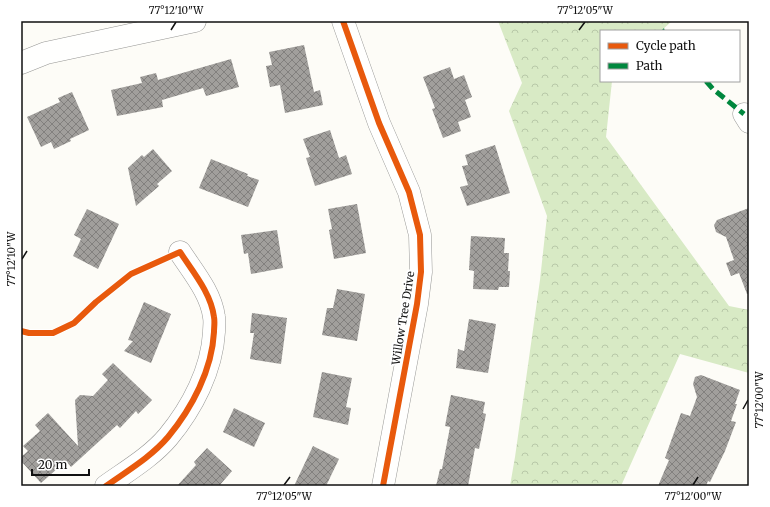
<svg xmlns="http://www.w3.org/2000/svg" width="770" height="507" font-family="Merriweather,serif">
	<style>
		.forest { fill: url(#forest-crowns) }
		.building { fill: url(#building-cross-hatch) }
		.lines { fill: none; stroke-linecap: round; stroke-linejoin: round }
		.minor-casing { stroke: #979795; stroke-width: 23 }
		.minor { stroke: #fffffe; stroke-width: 22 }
		.quiet { stroke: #00873e; stroke-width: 5; stroke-dasharray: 10 5; stroke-linecap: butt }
		.cycleway-casing { stroke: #fff; stroke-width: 8 }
		.cycleway { stroke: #e8590c; stroke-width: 6 }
		.ticks { fill: none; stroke: #111; stroke-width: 1.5 }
		.labels { text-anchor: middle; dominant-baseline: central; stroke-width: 4; stroke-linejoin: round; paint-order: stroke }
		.street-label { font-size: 11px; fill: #111; stroke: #fff }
		.neatline { fill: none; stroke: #111; stroke-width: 1.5 }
		.ticks-label { font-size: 10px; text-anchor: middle; fill: #111 }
	</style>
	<defs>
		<pattern id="forest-crowns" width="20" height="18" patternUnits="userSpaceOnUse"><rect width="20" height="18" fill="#d8eac5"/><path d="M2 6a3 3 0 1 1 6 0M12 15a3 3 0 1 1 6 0" fill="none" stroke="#b8c8a8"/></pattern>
		<pattern id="building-cross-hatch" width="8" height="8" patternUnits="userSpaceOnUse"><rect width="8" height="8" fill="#a19f9c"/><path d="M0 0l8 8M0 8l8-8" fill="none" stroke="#82807e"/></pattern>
	</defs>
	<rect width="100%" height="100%" fill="#fdfcf7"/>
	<path class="forest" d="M498,21H672L661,31H601V81H612L606,137L729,306L749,310V373L680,354L621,486H510L515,457L540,280L547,216L509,111L522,83Z"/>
	<g class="building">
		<path d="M304,45L314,92L320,90L323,105L285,113L280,85L270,87L266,66L272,65L269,52Z"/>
		<path d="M231,59L239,87L206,96L203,88L162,100L163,107L117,116L111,90L142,83L140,77L156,73L158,80Z"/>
		<path d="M450,67L454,79L464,75L472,97L465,100L471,117L458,122L461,131L443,138L432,109L435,108L423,77Z"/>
		<path d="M72,92L89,130L70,139L71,141L54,149L51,142L41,147L27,117L60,102L58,98Z"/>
		<path d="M330,130L339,158L346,155L352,174L315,186L306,158L310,157L303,139Z"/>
		<path d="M495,145L510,193L467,206L460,187L468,185L462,166L468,165L465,155Z"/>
		<path d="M153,149L172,171L157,184L159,186L136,206L128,168L142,155L144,157Z"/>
		<path d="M211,159L248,174L247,176L259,180L248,207L199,188Z"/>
		<path d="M357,204L366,253L334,259L329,230L332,229L328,209Z"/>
		<path d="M749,208V294H747L739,273L731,276L726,263L734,260L726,237L716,232L714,225L717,220Z"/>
		<path d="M87,209L119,224L98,269L73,256L81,239L74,235Z"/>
		<path d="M277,230L283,268L251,274L248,253L244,254L241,235Z"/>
		<path d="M471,236L505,238L504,253H509L508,271H510L509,287H499L498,290L473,289L474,271L469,270Z"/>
		<path d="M337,289L365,294L357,341L322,335L327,308H333Z"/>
		<path d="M144,302L171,314L151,363L124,351L133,341L128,340Z"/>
		<path d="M252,313L287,318L281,364L250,359L254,333H250Z"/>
		<path d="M469,319L496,324L488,373L456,368L458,349L464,351Z"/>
		<path d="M113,363L152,400L138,414L136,411L120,428L117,425L71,467L66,461L41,483L21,461V457L28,451L23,446L40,431L35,425L48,413L78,446L75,400L80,395L93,396L108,380L102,374Z"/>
		<path d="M322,372L352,378L346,407L351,408L348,425L313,417Z"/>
		<path d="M701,375L740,390L735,404H737L731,421L736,422L725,451L710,482L708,481L706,486H658L669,460L665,458L681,413L690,416L697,397L693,384L695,377Z"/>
		<path d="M451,395L485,402L483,413L486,414L479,449L475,448L468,486H436L440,469H442L450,427L445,426Z"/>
		<path d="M234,408L265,423L254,447L223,432Z"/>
		<path d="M313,446L339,459L326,486H294Z"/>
		<path d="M207,448L232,471L219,486H177L196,465L194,462Z"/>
	</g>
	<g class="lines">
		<defs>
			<g id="minor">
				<path d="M343,21L379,123L409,192L420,235L421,272L417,304L383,486"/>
				<path d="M21,63L46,53L195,21"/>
				<path d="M744,114L749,122"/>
				<path d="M106,486C127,471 151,457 168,437C192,408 212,370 214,332C214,327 215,322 214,317C211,293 193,272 180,252"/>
			</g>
		</defs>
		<use href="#minor" class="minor-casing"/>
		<use href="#minor" class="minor"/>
		<g class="quiet">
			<path d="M662,30L663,31"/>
			<path d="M706,81L713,89L744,114"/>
		</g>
		<defs>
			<g id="cycleway">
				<path d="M343,21L379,123L409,192L420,235L421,272L417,304L383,486"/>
				<path d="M21,331L29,333H53L74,323L96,302L131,274L180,252C193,272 211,293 214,317C215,322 214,327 214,332C212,370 192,408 168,437C151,457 127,471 106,486"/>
			</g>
		</defs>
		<use href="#cycleway" class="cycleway-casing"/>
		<use href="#cycleway" class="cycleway"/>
	</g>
	<path class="ticks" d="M171,30L176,22M579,30L585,22M22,259L27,251M743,409L748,400M284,485L290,477M693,485L698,477"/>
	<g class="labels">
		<g class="street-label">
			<text transform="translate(403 318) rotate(-81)">Willow Tree Drive</text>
		</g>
	</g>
	<rect width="770" height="507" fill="none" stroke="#ffffff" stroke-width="44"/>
	<rect x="600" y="30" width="140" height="52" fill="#ffffff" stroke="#a0a0a0"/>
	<rect x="608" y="43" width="20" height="6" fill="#e8590c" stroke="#a0a0a0"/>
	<text x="636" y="50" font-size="12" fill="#111111">Cycle path</text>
	<rect x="608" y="63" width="20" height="6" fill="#00873e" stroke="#a0a0a0"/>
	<text x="636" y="70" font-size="12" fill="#111111">Path</text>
	<path d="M32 469v6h57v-6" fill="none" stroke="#111111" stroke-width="2"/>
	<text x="38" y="469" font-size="12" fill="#111111" stroke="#ffffff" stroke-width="3" paint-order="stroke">20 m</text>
	<rect x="22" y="22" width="726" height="463" class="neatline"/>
	<g class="ticks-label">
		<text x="176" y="14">77°12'10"W</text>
		<text x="585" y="14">77°12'05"W</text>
		<text transform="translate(11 259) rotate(-90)" y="4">77°12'10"W</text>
		<text transform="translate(759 400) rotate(-90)" y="4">77°12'00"W</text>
		<text x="284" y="500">77°12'05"W</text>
		<text x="693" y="500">77°12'00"W</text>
	</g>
</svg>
